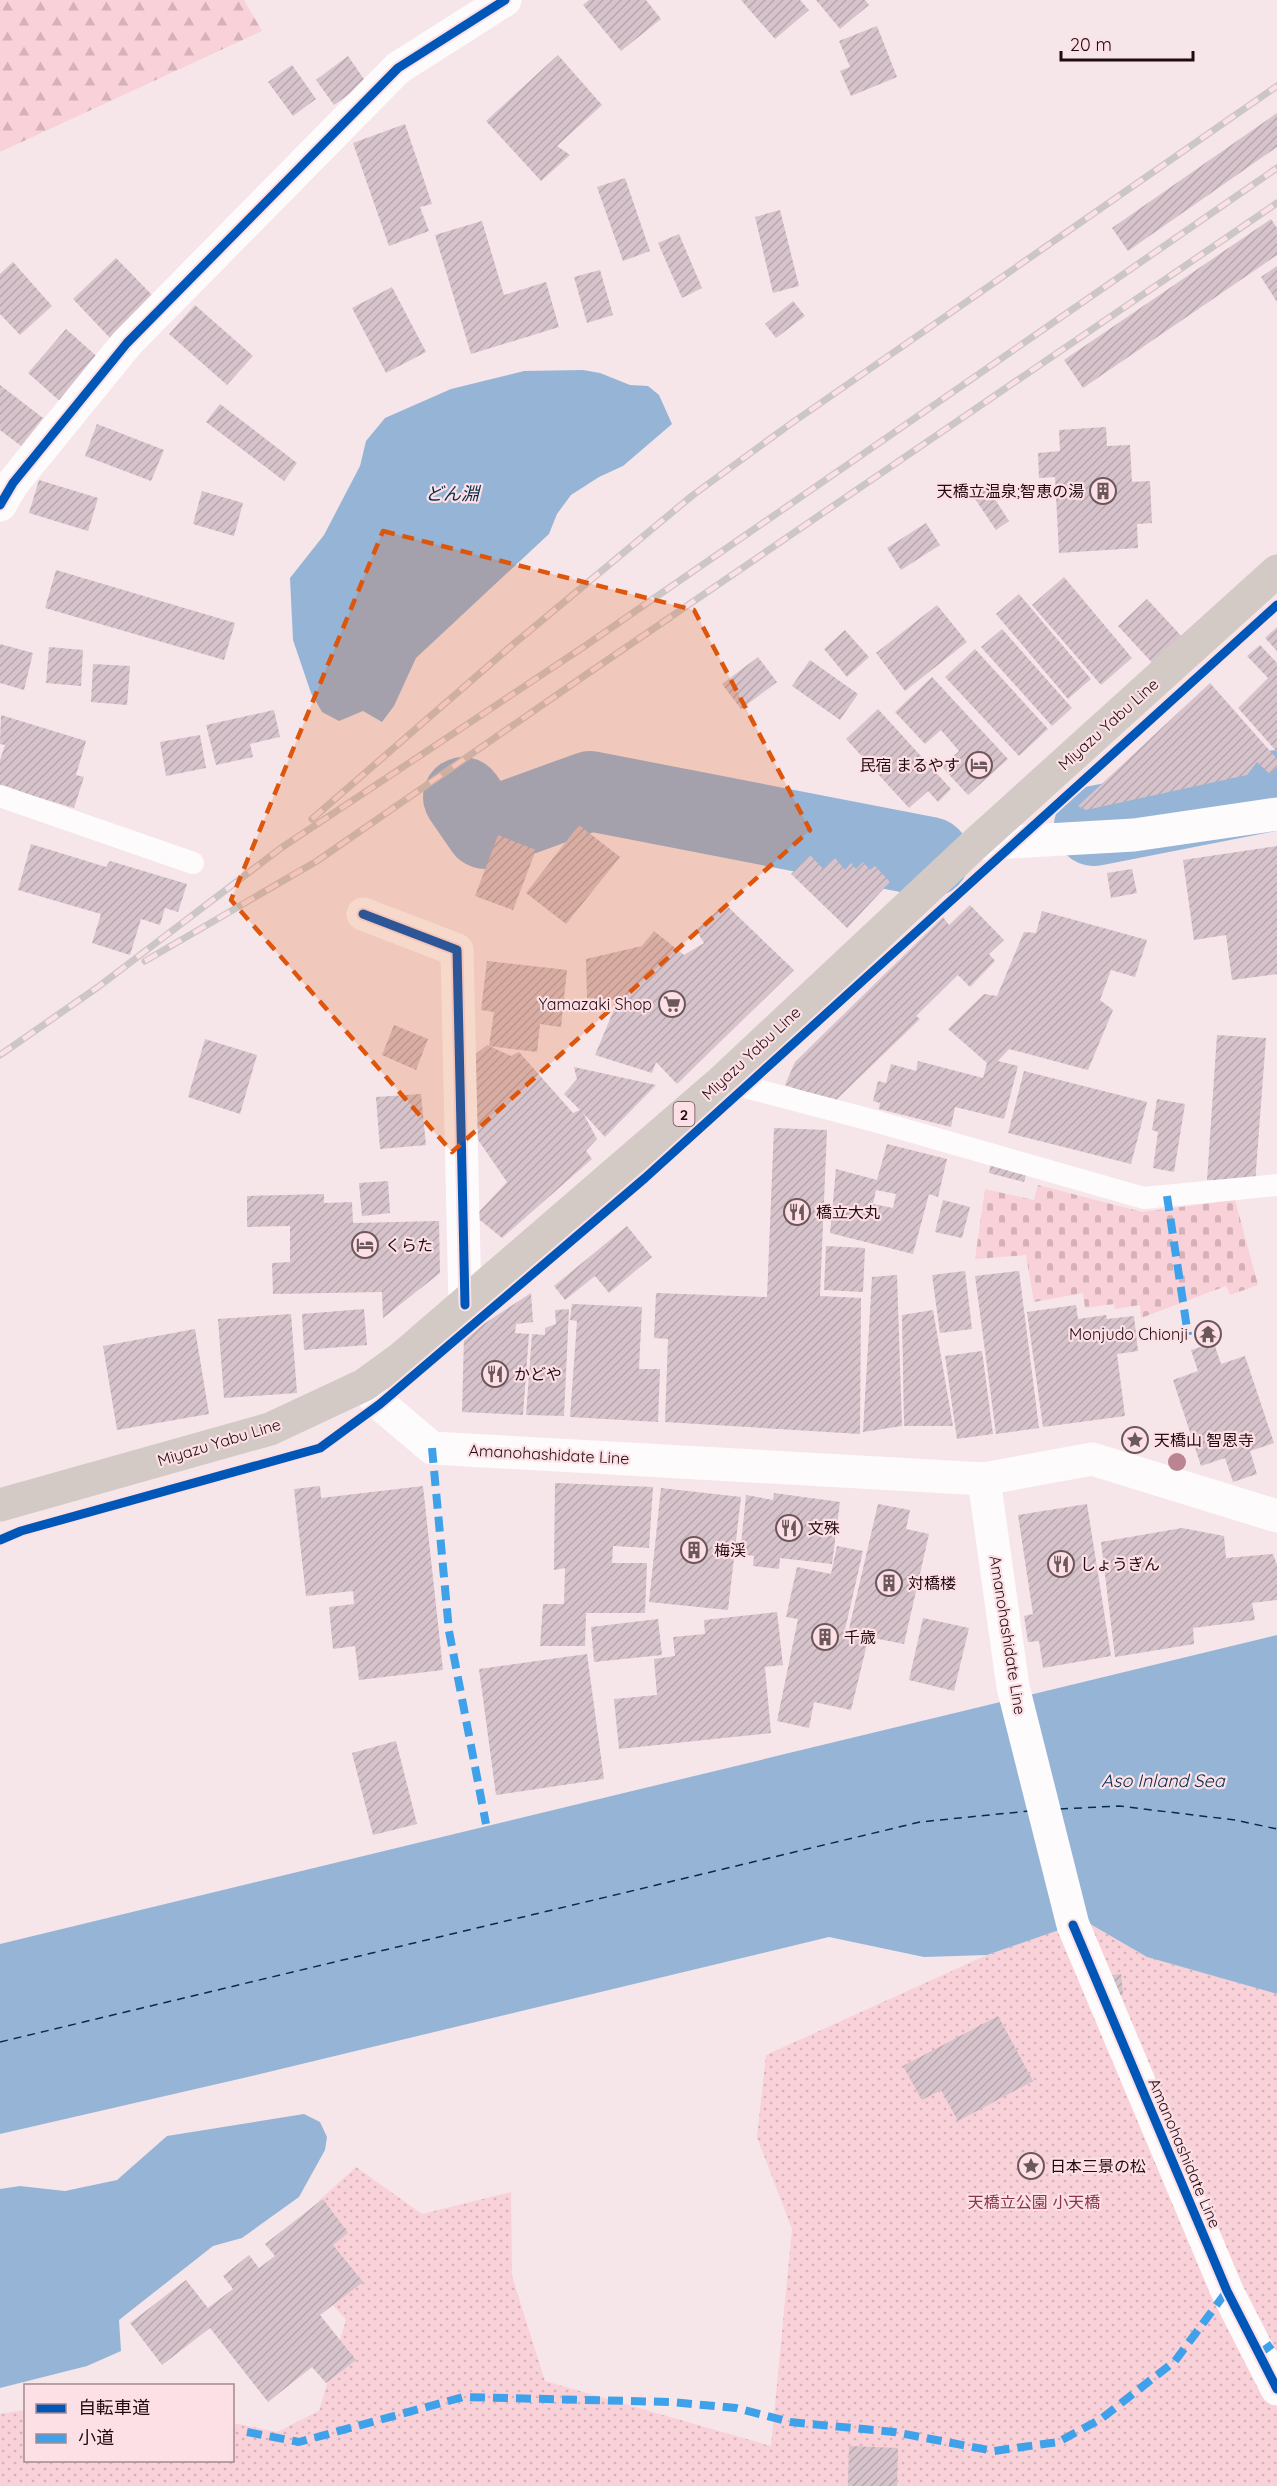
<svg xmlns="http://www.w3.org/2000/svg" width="1277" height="2486" font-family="Quicksand,'Noto Sans JP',sans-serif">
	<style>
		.forest { fill: url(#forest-firs) }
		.cemetery { fill: url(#cemetery-stones) }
		.park { fill: url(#park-dots) }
		.water { fill: #96b5d6 }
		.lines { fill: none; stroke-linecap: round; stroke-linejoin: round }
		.river { stroke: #96b5d6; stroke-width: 80 }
		.ferry { stroke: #042d4c; stroke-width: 1.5; stroke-dasharray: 8 6; stroke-linecap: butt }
		.building { fill: url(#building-hatch); fill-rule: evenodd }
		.lane { stroke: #fefbfc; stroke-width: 22 }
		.street { stroke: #fefbfc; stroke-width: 33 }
		.secondary { stroke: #fefbfc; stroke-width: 33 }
		.primary { stroke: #d3cac6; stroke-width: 33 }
		.rail-casing { stroke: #ccc6c7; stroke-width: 7 }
		.rail { stroke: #fce0e5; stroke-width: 4.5; stroke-dasharray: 14; stroke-linecap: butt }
		.quiet { stroke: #3ea1ea; stroke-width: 8; stroke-dasharray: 15 8; stroke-linecap: butt }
		.cycleway-casing { stroke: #fce0e5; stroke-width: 13 }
		.cycleway { stroke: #0057b8; stroke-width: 9 }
		.tree { fill: #ba8492 }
		.marked { fill: #de550c; fill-opacity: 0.2; stroke: #de550c; stroke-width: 4.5; stroke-dasharray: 12 8; stroke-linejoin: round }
		.labels { text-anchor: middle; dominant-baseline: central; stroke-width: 4.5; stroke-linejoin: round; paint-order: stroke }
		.shield { fill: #fce0e5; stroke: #634b50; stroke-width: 1.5 }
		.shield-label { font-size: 15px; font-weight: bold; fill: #210b10 }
		.poi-label { font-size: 16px; fill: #210b10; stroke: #fce0e5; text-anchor: start }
		.street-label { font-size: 16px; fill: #210b10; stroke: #fce0e5 }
		.park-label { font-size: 16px; fill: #89344a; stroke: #fce0e5 }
		.water-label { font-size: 18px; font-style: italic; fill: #042d4c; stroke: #fce0e5 }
	</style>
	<defs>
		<pattern id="forest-firs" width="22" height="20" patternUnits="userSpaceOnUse" patternTransform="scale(1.5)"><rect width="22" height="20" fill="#f9d1d8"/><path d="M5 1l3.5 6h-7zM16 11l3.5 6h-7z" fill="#d5b2b8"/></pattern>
		<pattern id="cemetery-stones" width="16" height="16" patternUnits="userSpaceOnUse" patternTransform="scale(1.5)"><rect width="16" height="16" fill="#f9d1d8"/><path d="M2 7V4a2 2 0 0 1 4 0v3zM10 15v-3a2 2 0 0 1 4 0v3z" fill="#d5b2b8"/></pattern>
		<pattern id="park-dots" width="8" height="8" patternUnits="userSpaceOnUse" patternTransform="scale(1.5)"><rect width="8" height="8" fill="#f9d1d8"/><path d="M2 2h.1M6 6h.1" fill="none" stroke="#d5b2b8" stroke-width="1.8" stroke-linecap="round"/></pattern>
		<pattern id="building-hatch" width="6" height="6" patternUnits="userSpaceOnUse" patternTransform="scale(1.5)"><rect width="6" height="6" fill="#d7c3cb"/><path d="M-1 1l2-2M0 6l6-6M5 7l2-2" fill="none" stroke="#b8a6ad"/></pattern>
	</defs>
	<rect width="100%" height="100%" fill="#f6e6e9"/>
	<path class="forest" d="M0,0H244L262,31L0,152Z"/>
	<path class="cemetery" d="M1038,1185L1142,1212L1235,1200L1258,1285L1230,1295L1226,1286L1141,1318L1140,1305L1115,1309L1114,1304L1085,1308L1083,1293L1034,1302L1026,1255L975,1259L985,1189L1034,1200Z"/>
	<path class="park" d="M1085,1921L1147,1957L1277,1994V2486H0V2414L25,2410L26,2460H232L233,2423L277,2432L319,2411L346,2320L284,2249L312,2207L356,2167L422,2214L511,2192L512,2276L545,2381L771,2446L792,2229L757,2137L766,2055L987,1955Z"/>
	<g class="water">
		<path d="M583,370L600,373L630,385L648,386L659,395L672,424L623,466L599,477L571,495L557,514L549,534L416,658L394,706L382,722L363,711L339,721L322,712L311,693L293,640L290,578L324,535L360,466L366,441L385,418L451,389L524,371Z"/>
		<path d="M1277,1635V1994L1147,1957L1085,1921L987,1955L924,1957L829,1937L239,2079L0,2134V1944Z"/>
		<path d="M304,2114L320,2122L327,2137L325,2150L299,2197L242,2238L213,2246L119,2320L121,2351L87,2366L0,2388V2189L20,2186L65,2191L117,2180L167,2136Z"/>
	</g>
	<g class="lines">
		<g class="river">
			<path d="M463,797L485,829L590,791L930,857"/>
			<path d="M1094,826L1277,790"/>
		</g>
		<g class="ferry">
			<path d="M1060,1809L1119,1806L1235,1820L1277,1829"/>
			<path d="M0,2042L920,1822L1029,1811"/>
		</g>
	</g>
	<g class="building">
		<path d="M589,0H646L661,19L621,51L583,5Z"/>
		<path d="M741,0H800L809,10L775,39Z"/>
		<path d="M816,0H865L869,5L840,29Z"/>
		<path d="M877,26L897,77L851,96L840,71L850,67L839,41Z"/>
		<path d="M558,55L602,105L557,146L570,155L541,181L486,121Z"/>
		<path d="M348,56L366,82L334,105L316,80Z"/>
		<path d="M292,65L316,99L293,116L268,82Z"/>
		<path d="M1277,113V147L1128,251L1112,228Z"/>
		<path d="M405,124L432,204L420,207L429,231L389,246L353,143Z"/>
		<path d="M625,178L650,251L623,261L597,187Z"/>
		<path d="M780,210L799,286L773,293L755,217Z"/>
		<path d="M1271,219L1277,228V255L1083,388L1064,360Z"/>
		<path d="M482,221L504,295L546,282L559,327L471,354L435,235Z"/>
		<path d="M679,234L702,288L682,298L658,243Z"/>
		<path d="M116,258L153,296L110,338L73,299Z"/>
		<path d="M13,262L52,306L20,335L0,314V274Z"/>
		<path d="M1277,266V302L1261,277Z"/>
		<path d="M600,270L613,315L587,323L574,277Z"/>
		<path d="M392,287L426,352L386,373L352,308Z"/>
		<path d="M793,301L805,316L776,338L765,324Z"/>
		<path d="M195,305L253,356L227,385L169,334Z"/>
		<path d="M66,329L100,359L62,403L28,373Z"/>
		<path d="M0,385L43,418L21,446L0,430Z"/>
		<path d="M220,404L297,463L284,481L206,422Z"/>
		<path d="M97,424L164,450L151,481L85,456Z"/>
		<path d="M1106,427L1107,446L1130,445L1132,482L1150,481L1152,523L1137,524L1138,548L1059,553L1055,477L1039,478L1038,453L1060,451L1059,430Z"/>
		<path d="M39,480L98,498L88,531L29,513Z"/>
		<path d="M987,487L1009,521L996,530L973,496Z"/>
		<path d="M202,491L243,503L234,536L193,524Z"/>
		<path d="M926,523L940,545L901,570L887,548Z"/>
		<path d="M56,570L235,623L224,660L45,608Z"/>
		<path d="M1064,577L1132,658L1101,685L1032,605Z"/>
		<path d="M1019,594L1091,679L1068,699L996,614Z"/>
		<path d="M1147,599L1186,641L1157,668L1118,626Z"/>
		<path d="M937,605L967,642L905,691L876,653Z"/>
		<path d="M1277,627V651L1265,638Z"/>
		<path d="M1002,629L1072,708L1052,726L981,647Z"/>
		<path d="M845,630L869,657L847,677L824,649Z"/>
		<path d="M0,644L33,653L24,690L0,683Z"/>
		<path d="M1260,645L1277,663V752L1238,708L1268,678L1247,656Z"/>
		<path d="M49,647L83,650L81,686L46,683Z"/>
		<path d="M975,649L1048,729L1019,756L945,677Z"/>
		<path d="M758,657L777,682L741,709L722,684Z"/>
		<path d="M810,660L858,694L840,720L792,686Z"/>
		<path d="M93,664L130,666L127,705L91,702Z"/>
		<path d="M932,677L1008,759L968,795L942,767L959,751L941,730L925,744L895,712Z"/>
		<path d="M1210,683L1277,759V767L1270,774L1257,762L1247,775L1086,810L1078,806Z"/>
		<path d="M878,709L951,789L938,802L928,791L909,808L846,739Z"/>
		<path d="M274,710L280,737L250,744L253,757L216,765L206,725Z"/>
		<path d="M1,715L86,741L76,775L84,777L74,808L0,786V760L5,745L0,744Z"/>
		<path d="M200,735L206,768L166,776L160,742Z"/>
		<path d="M579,825L620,857L566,924L526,893Z"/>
		<path d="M498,835L536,850L513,910L475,896Z"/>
		<path d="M31,844L106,867L110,861L187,884L178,912L165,908L160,925L141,919L130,955L92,943L101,914L18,890Z"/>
		<path d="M1277,846V974L1232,980L1226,935L1194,940L1183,860Z"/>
		<path d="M810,855L823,869L835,858L845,870L851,863L856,869L863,862L870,870L875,866L890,882L847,928L791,874Z"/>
		<path d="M1132,869L1137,893L1111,898L1107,873Z"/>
		<path d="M725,904L794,970L677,1084L656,1062L652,1073L595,1055L618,1000L587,998L586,959L642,946L654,931L684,955L704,943L696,930Z"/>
		<path d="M970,905L1004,940L989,954L995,961L970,987L958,975L916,1016L920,1019L834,1102L785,1085L795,1062L943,917L949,925Z"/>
		<path d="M1042,911L1147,940L1135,977L1111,970L1100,1000L1113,1010L1088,1070L1009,1049L998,1061L1018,1066L1004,1119L955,1107L951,1127L879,1109L880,1103L873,1101L878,1081L886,1083L891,1064L916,1071L918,1061L983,1078L987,1063L948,1029L984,994L997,996L1024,932L1036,933Z"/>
		<path d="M487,961L567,970L561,1027L540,1024L537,1052L489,1046L494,1012L481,1010Z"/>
		<path d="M394,1025L428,1039L416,1070L382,1055Z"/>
		<path d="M1217,1035L1266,1038L1255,1183L1207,1180Z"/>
		<path d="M205,1039L257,1055L240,1114L188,1097Z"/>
		<path d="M487,1045L511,1056L519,1052L573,1113L580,1110L564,1094L577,1079L574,1067L656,1085L605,1137L583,1113L597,1139L586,1151L592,1159L502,1238L475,1216L507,1182L474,1134L467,1061Z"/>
		<path d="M1024,1071L1147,1102L1131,1164L1008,1133Z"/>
		<path d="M421,1094L426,1145L380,1149L376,1097Z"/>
		<path d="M1157,1099L1185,1104L1174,1172L1153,1168L1158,1132L1152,1130Z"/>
		<path d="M774,1128L827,1130L820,1296L861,1298L860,1434L665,1422L668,1339L654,1338L656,1293L767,1297Z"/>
		<path d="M887,1144L947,1159L938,1197L929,1194L913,1254L830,1233L836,1169L877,1180ZM876,1190L896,1194L893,1208L873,1204Z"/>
		<path d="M991,1163L1027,1172L1024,1182L989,1173Z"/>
		<path d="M388,1181L390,1213L362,1216L359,1183Z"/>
		<path d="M324,1194V1203L352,1202L353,1223L439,1221L440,1273L383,1318L382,1292L273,1294L272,1263L290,1262V1226L247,1227V1196Z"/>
		<path d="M943,1200L970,1207L962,1238L935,1232Z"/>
		<path d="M627,1226L652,1257L609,1293L595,1276L565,1300L554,1286Z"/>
		<path d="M826,1246L865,1248L863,1292L824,1290Z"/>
		<path d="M965,1271L972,1329L940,1333L932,1275Z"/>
		<path d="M1019,1271L1039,1428L996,1434L975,1276Z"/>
		<path d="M897,1275L902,1426L863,1432L872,1277Z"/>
		<path d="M531,1293L533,1322L516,1324L515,1333L529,1334L523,1415L462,1412L464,1337Z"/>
		<path d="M572,1304L642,1307L639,1369H660L658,1422L570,1417L577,1321L570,1320Z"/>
		<path d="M1076,1305L1078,1319L1106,1315L1107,1319L1134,1316L1138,1351L1117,1354L1125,1416L1043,1427L1027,1312Z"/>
		<path d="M364,1309L367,1345L304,1350L302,1314Z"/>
		<path d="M569,1309L564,1416L526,1415L532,1334L545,1335V1328L556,1324L555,1310Z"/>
		<path d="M933,1310L953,1426H904L902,1315Z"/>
		<path d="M291,1314L297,1393L224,1398L218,1319Z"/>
		<path d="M195,1329L209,1414L117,1430L103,1346Z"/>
		<path d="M1214,1343L1221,1364L1245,1356L1274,1443L1250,1451L1257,1474L1233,1482L1225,1458L1201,1466L1173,1380L1198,1371L1191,1350Z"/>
		<path d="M982,1351L993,1434L957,1439L945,1356Z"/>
		<path d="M555,1483L653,1487L649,1548L613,1546L612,1563H647L645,1613H586L585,1646H540L543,1604H564L565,1568L554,1570Z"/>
		<path d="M320,1486L321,1498L423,1486L443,1670L359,1680L355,1646L333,1649L329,1607L354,1604L353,1591L306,1596L294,1489Z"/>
		<path d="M661,1488L741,1497L728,1610L649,1602Z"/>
		<path d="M774,1493L840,1502L832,1564L780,1558L779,1569L753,1566L754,1556L740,1554L746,1495L773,1500Z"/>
		<path d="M878,1504L910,1510L906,1529L929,1534L904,1644L848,1633Z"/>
		<path d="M1087,1504L1111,1656L1043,1668L1039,1641L1028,1642L1024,1616L1033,1614L1018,1515Z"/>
		<path d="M1182,1528L1224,1536L1226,1558L1273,1554L1277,1565V1600L1252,1603L1255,1620L1193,1628L1194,1644L1115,1657L1101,1542Z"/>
		<path d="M837,1546L863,1551L844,1634L868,1640L851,1710L814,1702L809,1728L777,1721L798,1619L786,1617L797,1567L831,1574Z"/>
		<path d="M777,1612L783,1665L765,1667L771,1733L619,1749L614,1699L657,1695L654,1659L675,1656L673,1637L705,1634L704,1620Z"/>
		<path d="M923,1618L969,1628L954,1691L909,1680Z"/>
		<path d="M658,1619L662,1655L594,1662L591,1627Z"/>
		<path d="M587,1654L604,1779L496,1795L479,1669Z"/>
		<path d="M396,1741L417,1824L373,1835L352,1753Z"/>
		<path d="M1121,1974L1123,1995L1107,1996L1105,1976Z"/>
		<path d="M998,2016L1033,2081L958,2121L941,2090L922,2100L903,2066Z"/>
		<path d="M323,2199L348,2233L333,2245L363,2282L320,2315L356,2360L326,2383L312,2367L268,2402L210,2328L162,2365L130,2323L186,2280L208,2308L233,2289L223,2276L249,2255L259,2268L275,2256L265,2244Z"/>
		<path d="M849,2446L898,2448L897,2486H848Z"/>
	</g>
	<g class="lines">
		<g class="lane">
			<path d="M0,796L193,863"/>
			<path d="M722,1081L871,1120L1144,1198L1277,1185"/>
		</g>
		<g class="street">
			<path d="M0,505L13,483L127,343L398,68L505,0"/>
			<path d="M975,844L1134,835L1277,814"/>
			<path d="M363,914L457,950L465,1305"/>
			<path d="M984,1479L1092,1459L1277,1516"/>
		</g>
		<path class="secondary" d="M364,1385L380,1404L432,1448L984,1479L1013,1687L1073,1925L1227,2291L1277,2389"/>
		<path class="primary" d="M0,1505L270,1429L364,1385L400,1359L722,1081L975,844L1277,571"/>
		<defs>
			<g id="rail">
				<path d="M312,819L510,647L693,495L789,425L1277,86"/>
				<path d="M145,961L317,861L587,674L1277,203"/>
				<path d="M0,1055L98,987L281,848L585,646L1277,168"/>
			</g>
		</defs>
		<use href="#rail" class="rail-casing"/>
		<use href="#rail" class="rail"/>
		<g class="quiet">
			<path d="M1167,1196L1188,1335"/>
			<path d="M432,1448L449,1631L486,1824"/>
			<path d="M1260,2353L1277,2341"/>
			<path d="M247,2432L299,2442L463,2397L671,2402L736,2408L790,2422L894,2432L994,2451L1058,2442L1101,2419L1175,2361L1227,2291"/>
		</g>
		<defs>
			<g id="cycleway">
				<path d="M0,505L13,483L127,343L398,68L505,0"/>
				<path d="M363,914L457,950L465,1305"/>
				<path d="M0,1540L21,1531L320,1448L380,1404L645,1178L1277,605"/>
				<path d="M1073,1925L1227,2291L1277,2389"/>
			</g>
		</defs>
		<use href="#cycleway" class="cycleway-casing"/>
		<use href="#cycleway" class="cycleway"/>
	</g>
	<circle class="tree" cx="1177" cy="1462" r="9"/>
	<path class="marked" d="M383,531L694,610L810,830L452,1152L231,900Z"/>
	<defs>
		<symbol id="building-ring" viewBox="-11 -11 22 22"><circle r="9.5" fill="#fce0e5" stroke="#6c585c" stroke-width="1.5"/><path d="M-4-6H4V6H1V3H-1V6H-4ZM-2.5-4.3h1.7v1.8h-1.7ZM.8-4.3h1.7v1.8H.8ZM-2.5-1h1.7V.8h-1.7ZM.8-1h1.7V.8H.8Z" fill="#6c585c"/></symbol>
		<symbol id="hotel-ring" viewBox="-11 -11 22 22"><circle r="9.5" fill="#fce0e5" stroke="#6c585c" stroke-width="1.5"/><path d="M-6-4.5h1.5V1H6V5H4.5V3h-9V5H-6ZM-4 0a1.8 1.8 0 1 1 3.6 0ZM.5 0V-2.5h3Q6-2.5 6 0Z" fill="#6c585c"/></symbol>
		<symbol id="supermarket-ring" viewBox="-11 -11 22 22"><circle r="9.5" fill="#fce0e5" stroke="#6c585c" stroke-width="1.5"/><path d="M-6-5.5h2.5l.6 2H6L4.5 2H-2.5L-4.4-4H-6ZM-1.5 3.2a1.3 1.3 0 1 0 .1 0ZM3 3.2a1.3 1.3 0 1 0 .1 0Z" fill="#6c585c"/></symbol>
		<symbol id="restaurant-ring" viewBox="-11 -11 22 22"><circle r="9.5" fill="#fce0e5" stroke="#6c585c" stroke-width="1.5"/><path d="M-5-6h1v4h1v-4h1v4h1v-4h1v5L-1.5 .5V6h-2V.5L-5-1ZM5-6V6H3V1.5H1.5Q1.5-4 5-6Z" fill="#6c585c"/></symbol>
		<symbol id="temple-ring" viewBox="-11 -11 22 22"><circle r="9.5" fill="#fce0e5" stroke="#6c585c" stroke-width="1.5"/><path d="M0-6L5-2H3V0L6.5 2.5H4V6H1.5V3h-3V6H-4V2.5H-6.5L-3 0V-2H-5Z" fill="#6c585c"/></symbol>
		<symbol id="sight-ring" viewBox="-11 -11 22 22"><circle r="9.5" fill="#fce0e5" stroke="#6c585c" stroke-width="1.5"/><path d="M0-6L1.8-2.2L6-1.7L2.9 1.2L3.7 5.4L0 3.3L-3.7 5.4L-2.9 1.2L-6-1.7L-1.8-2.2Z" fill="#6c585c"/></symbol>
	</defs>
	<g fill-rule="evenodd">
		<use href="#building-ring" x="1088" y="476" width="30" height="30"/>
		<use href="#hotel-ring" x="964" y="750" width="30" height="30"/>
		<use href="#supermarket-ring" x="657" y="989" width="30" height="30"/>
		<use href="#restaurant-ring" x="782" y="1197" width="30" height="30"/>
		<use href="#hotel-ring" x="350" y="1230" width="30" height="30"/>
		<use href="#temple-ring" x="1193" y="1319" width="30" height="30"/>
		<use href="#restaurant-ring" x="480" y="1359" width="30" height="30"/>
		<use href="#sight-ring" x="1120" y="1425" width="30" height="30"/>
		<use href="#restaurant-ring" x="774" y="1513" width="30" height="30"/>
		<use href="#building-ring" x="679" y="1535" width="30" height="30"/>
		<use href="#restaurant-ring" x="1046" y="1549" width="30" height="30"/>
		<use href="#building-ring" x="874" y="1568" width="30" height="30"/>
		<use href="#building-ring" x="810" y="1622" width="30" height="30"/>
		<use href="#sight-ring" x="1016" y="2151" width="30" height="30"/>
	</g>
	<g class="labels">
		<rect class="shield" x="673.5" y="1102" width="21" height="24" rx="4.5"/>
		<g class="shield-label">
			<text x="684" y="1114">2</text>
		</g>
		<g class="poi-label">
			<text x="1084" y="491" text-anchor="end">天橋立温泉;智恵の湯</text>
			<text x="960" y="765" text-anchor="end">民宿 まるやす</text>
			<text x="652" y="1004" text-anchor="end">Yamazaki Shop</text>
			<text x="816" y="1212">橋立大丸</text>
			<text x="385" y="1245">くらた</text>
			<text x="1188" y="1334" text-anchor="end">Monjudo Chionji</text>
			<text x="514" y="1374">かどや</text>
			<text x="1154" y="1440">天橋山 智恩寺</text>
			<text x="808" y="1528">文殊</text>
			<text x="714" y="1550">梅渓</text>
			<text x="1080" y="1564">しょうぎん</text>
			<text x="908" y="1583">対橋楼</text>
			<text x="844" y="1637">千歳</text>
			<text x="1050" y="2166">日本三景の松</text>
		</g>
		<g class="street-label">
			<text transform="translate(1108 724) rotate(-42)">Miyazu Yabu Line</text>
			<text transform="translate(751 1053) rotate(-43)">Miyazu Yabu Line</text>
			<text transform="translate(219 1442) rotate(-17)">Miyazu Yabu Line</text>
			<text transform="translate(549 1454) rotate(3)">Amanohashidate Line</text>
			<text transform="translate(1008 1635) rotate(81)">Amanohashidate Line</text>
			<text transform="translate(1185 2153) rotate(67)">Amanohashidate Line</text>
		</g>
		<g class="park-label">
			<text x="1034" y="2202">天橋立公園 小天橋</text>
		</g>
		<g class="water-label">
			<text x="452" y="493">どん淵</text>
			<text x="1163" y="1780">Aso Inland Sea</text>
		</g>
	</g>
	<rect x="24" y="2384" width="210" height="78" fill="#fce0e5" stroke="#a48b90" stroke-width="1.5"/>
	<rect x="36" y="2404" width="30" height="9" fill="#0057b8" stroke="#a48b90" stroke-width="1.5"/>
	<text x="78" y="2414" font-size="18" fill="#210b10">自転車道</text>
	<rect x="36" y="2434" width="30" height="9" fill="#3ea1ea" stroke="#a48b90" stroke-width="1.5"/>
	<text x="78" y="2444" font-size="18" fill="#210b10">小道</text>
	<path d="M1061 51v9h132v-9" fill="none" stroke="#210b10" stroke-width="3"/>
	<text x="1070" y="51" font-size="18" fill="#210b10" stroke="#fce0e5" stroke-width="4.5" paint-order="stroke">20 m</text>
</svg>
